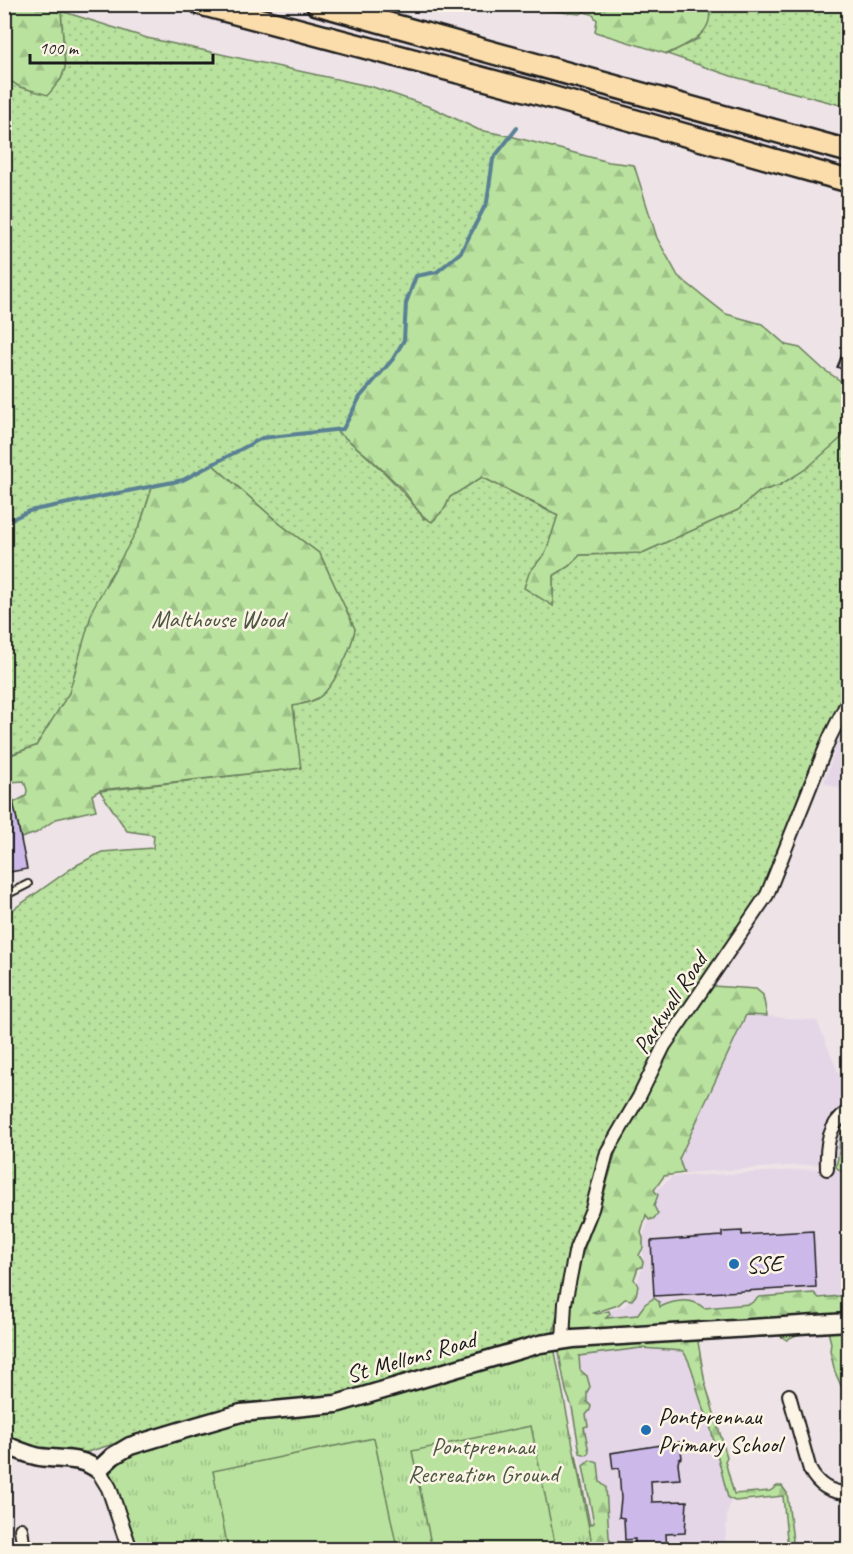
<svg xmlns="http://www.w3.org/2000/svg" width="853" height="1554" font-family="Caveat,sans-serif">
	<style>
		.built { fill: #e4d6e7 }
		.grass { fill: url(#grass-dots); stroke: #6a7f5d; stroke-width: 1.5 }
		.forest { fill: url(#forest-firs); stroke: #6a7f5d; stroke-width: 1.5 }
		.park { fill: url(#park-tufts); stroke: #6a7f5d; stroke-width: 1.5 }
		.pitch { fill: #b9e29e; stroke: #6a7f5d; stroke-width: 1.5 }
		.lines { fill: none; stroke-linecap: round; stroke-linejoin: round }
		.stream { stroke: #5a8094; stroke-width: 4 }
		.building { fill: #ccb9ea; stroke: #1c1c1c; stroke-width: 1.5 }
		.service-casing { stroke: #1c1c1c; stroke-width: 10 }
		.minor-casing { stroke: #1c1c1c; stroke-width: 16 }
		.tertiary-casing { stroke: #1c1c1c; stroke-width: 18 }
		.secondary-casing { stroke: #1c1c1c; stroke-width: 21 }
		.motorway-casing { stroke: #1c1c1c; stroke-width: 26 }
		.service { stroke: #fcf5e5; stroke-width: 6 }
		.minor { stroke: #fcf5e5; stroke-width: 12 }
		.tertiary { stroke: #fcf5e5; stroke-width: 14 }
		.secondary { stroke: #fcf5e5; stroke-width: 16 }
		.motorway { stroke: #fbddab; stroke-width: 21 }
		.poi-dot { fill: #1f6fb2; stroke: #fcf5e5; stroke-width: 2 }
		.labels { text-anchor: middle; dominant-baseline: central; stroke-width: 5; stroke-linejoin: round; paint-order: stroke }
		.park-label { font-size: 24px; fill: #4b5743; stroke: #fcf5e5 }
		.street-label { font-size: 24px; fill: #1c1c1c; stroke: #fcf5e5 }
		.poi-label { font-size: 24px; fill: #1c1c1c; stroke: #fcf5e5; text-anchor: start }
	</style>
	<defs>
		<pattern id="grass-dots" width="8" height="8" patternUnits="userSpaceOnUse" patternTransform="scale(1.5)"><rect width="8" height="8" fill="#b9e29e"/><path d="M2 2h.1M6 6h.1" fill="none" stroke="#9ec188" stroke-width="1.8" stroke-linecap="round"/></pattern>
		<pattern id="forest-firs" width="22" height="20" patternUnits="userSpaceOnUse" patternTransform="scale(1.5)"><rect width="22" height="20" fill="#b9e29e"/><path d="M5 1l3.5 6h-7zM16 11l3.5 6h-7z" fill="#9ec188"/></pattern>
		<pattern id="park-tufts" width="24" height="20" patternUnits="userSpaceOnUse" patternTransform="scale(1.5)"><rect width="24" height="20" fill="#b9e29e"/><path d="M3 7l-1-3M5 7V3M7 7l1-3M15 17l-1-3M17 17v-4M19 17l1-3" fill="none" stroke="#9ec188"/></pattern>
	</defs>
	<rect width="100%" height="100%" fill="#eee3e6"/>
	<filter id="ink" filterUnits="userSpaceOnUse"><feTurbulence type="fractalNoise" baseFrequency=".0167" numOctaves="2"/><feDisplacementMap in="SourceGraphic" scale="12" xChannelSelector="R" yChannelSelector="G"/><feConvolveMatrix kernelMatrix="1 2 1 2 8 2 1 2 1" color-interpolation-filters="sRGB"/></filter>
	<g filter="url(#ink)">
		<g class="built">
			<path d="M848,722V791L824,783L838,741Z"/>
			<path d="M746,1014L817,1021L847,1094H848V1303L589,1322L603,1313L625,1306L629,1301L643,1267V1238L658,1189L672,1177L820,1169L819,1164L669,1174L700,1112Z"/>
			<path d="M694,1335L730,1494V1504L727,1515L725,1543L703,1545V1549H598L559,1351L564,1345Z"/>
		</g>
		<g class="grass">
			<path d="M496,5H586L584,12L580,14Z"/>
			<path d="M708,5H848V107L731,76L667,54L698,39L710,12Z"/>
			<path d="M61,11L147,38L373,87L433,108L479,130L510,136L493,159L487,202L461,252L406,303L404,340L393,359L360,397L343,429L335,430C369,456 399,484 424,519L445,508L450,497L482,477L558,516L546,552L530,573L553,605V576L569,566L580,555L642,553L737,510L759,492L780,485L848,432V692L804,781L766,886L656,1052L598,1156L588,1208L553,1334L385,1386L164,1429L87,1452L70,1453L38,1448L5,1434L4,916L75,866L102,852L153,848L154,835L127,831L100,791L300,768L293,706C300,704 309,703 316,699C333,691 352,647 355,629L320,554L280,524L213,465L183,480L153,485L140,525L125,554L108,579L77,663L70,693L36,746L5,756L6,766H5V77L20,87L48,94L61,79L65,68Z"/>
		</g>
		<g class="forest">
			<path d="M4,5H50L61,11L65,68L61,79L48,95L20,87L5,77Z"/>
			<path d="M586,5H708C717,33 688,44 667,54L595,32L597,20L592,14L584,12Z"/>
			<path d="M510,136L609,162L634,165L657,238L678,276L726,314L762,324L786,345L800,348L823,369L848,386V432L806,469L780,485L759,492L738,510L642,553L580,555L569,566L553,576V606L524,588L529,573L546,552L558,515L482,477L450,497L445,508L432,522C417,515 412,499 401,488C381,467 358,447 335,430L343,429L360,397L393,359L404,340L406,303L416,276L437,272L461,252L487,202L493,159Z"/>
			<path d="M213,465L280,524L320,554L355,629C352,647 333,691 316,699C309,703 300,704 293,706L301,768L100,790L92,795L96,810L56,819L36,833L21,838L13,803L26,796L27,790L24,781L9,782L5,757L36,746L69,693L93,608L140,525L153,485L183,480Z"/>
			<path d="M712,986L756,989L763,995L767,1016L746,1015L679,1159L684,1173L664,1176L654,1190L658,1195L654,1206L658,1214L653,1219L649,1220L646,1215L641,1233L643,1238V1248L639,1255L643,1262L642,1267L638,1268L634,1279L638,1286L636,1295L632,1300L625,1299L618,1305L594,1313L597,1314L609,1311L610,1314L606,1318L637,1315L645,1304L654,1298L659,1302L660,1307C675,1300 691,1297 704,1308L750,1304L759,1297L814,1293L819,1298L848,1295V1429L843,1432L841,1429L845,1422L847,1399L835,1372L830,1351L831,1343L828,1331C815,1331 797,1332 787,1340L774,1332L765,1337H759L751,1333L702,1337L698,1342L705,1383L727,1457L725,1461L734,1494L770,1491L777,1486H782L787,1493L794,1549H788L783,1496L735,1501L728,1498L708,1417C695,1397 697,1371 683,1351L641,1348L579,1356L580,1370L587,1376L590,1387L587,1392V1402L591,1406L590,1410L586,1415L588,1426L584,1427L589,1452L587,1455L580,1453L572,1407L566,1391L561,1365L559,1351L576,1331L571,1329L553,1334L568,1263L578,1265L599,1211L618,1144L634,1120L675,1040Z"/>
			<path d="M848,1124V1202L844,1198V1174L836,1167C836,1163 838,1161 838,1157C842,1143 835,1138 848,1124Z"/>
			<path d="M576,1455L590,1525L594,1523L583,1466L590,1460L598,1463L600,1482L606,1487L609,1537L613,1549H565Z"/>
		</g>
		<path class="park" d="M545,1348L555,1352L593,1549H135L108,1471L126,1452L244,1418Z"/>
		<g class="pitch">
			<path d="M531,1426L556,1549H432L412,1451Z"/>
			<path d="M374,1438L397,1548L388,1550L228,1549L213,1471Z"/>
		</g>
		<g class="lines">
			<path class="stream" d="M4,523L29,511L183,480L262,438L343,429L360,397L393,359L404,340L406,303L416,276L437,272L461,252L487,202L493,159L517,128"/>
		</g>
		<g class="building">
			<path d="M848,340H849V372L837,367Z"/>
			<path d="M9,781L27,869L4,873V782Z"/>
			<path d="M742,1231V1235L813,1231L816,1287L654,1296L651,1241L722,1236V1232Z"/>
			<path d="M680,1442L682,1458L679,1459L678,1463L680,1479L651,1481L652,1502L687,1501L685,1533L666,1534L667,1550H635V1539L625,1540L624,1518L619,1517L621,1499L619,1468L613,1469L611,1453Z"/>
		</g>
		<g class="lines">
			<defs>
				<path id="service" d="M4,896L28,884"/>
				<g id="minor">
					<path d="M827,1169C826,1145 828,1125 848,1111"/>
					<path d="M563,1340L565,1303L576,1248L592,1209L607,1152L639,1097L664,1046L767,895L830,737L848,701"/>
					<path d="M789,1395L810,1470C818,1485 831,1493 848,1493"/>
					<path d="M21,1529L24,1550"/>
				</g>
				<path id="tertiary" d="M98,1470L109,1488L130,1550"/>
				<path id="secondary" d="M4,1444C15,1449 28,1455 40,1457C61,1460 80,1456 98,1470L113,1456L130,1446L196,1426L241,1413L336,1404L540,1344L573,1339L848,1322"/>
				<g id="motorway">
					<path d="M201,4L526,90L848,181"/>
					<path d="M317,4L848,151"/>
				</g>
			</defs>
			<use href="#service" class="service-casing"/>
			<use href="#minor" class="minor-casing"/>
			<use href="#tertiary" class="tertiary-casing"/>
			<use href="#secondary" class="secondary-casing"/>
			<use href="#motorway" class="motorway-casing"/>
			<use href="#service" class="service"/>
			<use href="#minor" class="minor"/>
			<use href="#tertiary" class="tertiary"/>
			<use href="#secondary" class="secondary"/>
			<use href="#motorway" class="motorway"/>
		</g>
	</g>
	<g class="poi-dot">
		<circle cx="734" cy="1264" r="6"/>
		<circle cx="646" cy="1430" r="6"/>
	</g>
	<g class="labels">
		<g class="park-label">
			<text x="218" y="619">Malthouse Wood</text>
			<text x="483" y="1446">Pontprennau<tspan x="483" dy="28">Recreation Ground</tspan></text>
		</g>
		<g class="street-label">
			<text transform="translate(670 1003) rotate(-57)">Parkwall Road</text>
			<text transform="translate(411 1357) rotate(-16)">St Mellons Road</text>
		</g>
		<g class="poi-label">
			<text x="746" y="1264">SSE</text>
			<text x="658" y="1416">Pontprennau<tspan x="658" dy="28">Primary School</tspan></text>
		</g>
	</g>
	<rect width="853" height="1554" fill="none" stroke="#fcf5e5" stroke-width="24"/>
	<rect x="12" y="12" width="829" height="1530" fill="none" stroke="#1c1c1c" stroke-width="2" filter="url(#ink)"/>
	<path d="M30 54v9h183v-9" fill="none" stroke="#1c1c1c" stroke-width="3"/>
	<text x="39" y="54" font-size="18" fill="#1c1c1c" stroke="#fcf5e5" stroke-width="4.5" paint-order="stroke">100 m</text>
</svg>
